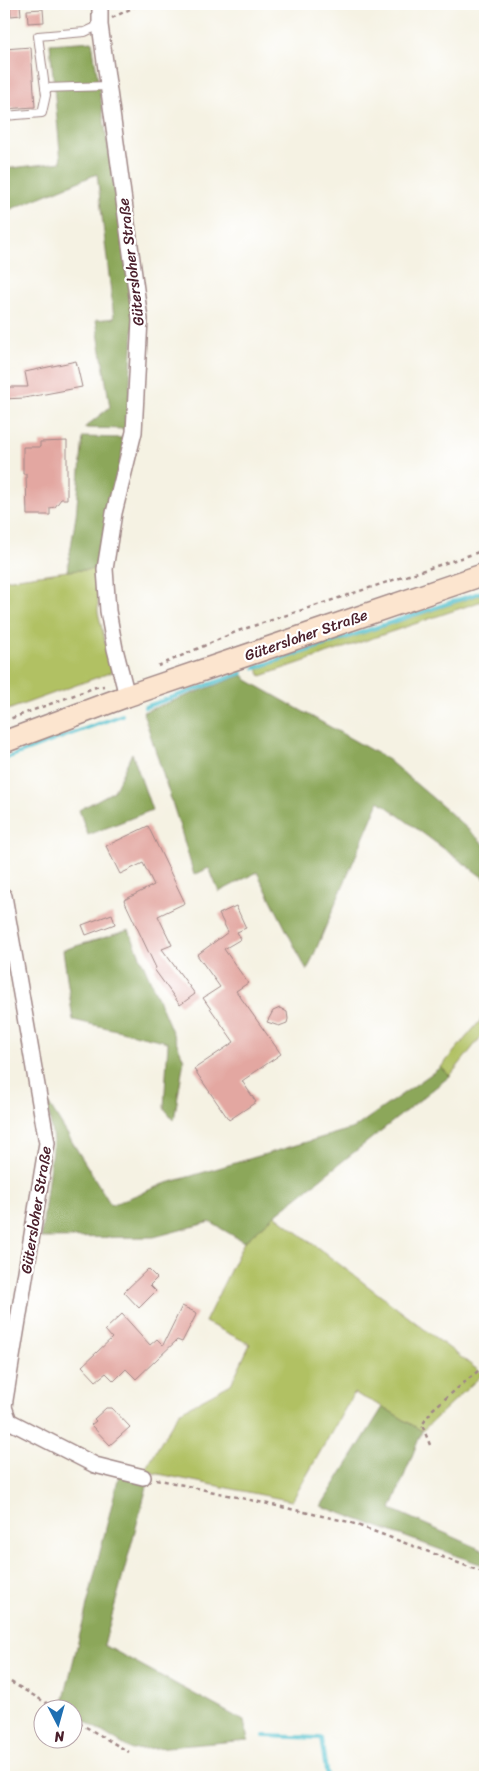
<svg xmlns="http://www.w3.org/2000/svg" width="489" height="1781" font-family="Sriracha,sans-serif">
	<style>
		.green { fill: #b1c164; stroke: #7e7048 }
		.forest { fill: #8ca75a; stroke: #6b6342 }
		.lines { fill: none; stroke-linecap: round; stroke-linejoin: round }
		.stream { stroke: #56c2cf; stroke-width: 4 }
		.building { fill: #e3a7a1 }
		.service-casing { stroke: #a08887; stroke-width: 10 }
		.minor-casing { stroke: #a08887; stroke-width: 18 }
		.secondary-casing { stroke: #a08887; stroke-width: 24 }
		.path { stroke: #a08887; stroke-width: 2.5; stroke-dasharray: 4 4; stroke-linecap: butt }
		.service { stroke: #fff; stroke-width: 8 }
		.minor { stroke: #fff; stroke-width: 15 }
		.secondary { stroke: #fce5cf; stroke-width: 21 }
		.labels { text-anchor: middle; dominant-baseline: central; stroke-width: 4.5; stroke-linejoin: round; paint-order: stroke }
		.street-label { font-size: 15px; fill: #4a1f2b; stroke: #fff }
	</style>
	<rect width="100%" height="100%" fill="#fff"/>
	<filter id="ink" filterUnits="userSpaceOnUse"><feTurbulence type="fractalNoise" baseFrequency=".02" numOctaves="2"/><feDisplacementMap in="SourceGraphic" scale="10" xChannelSelector="R" yChannelSelector="G"/><feConvolveMatrix kernelMatrix="1 2 1 2 8 2 1 2 1" color-interpolation-filters="sRGB"/></filter>
	<filter id="wash" filterUnits="userSpaceOnUse"><feTurbulence type="fractalNoise" baseFrequency=".0096" numOctaves="4" result="noise"/><feDisplacementMap in="SourceGraphic" scale="20" xChannelSelector="R" yChannelSelector="G"/><feGaussianBlur stdDeviation="1.12" result="paint"/><feColorMatrix in="noise" values="0 0 0 0 0 0 0 0 0 0 0 0 0 0 0 0 0 1.4 0 .05"/><feComposite in="paint" operator="in"/></filter>
	<g filter="url(#wash)">
		<rect width="100%" height="100%" fill="#f5f2e3"/>
		<g class="green">
			<path d="M98,569V612L112,672L5,711L4,580L67,571Z"/>
			<path d="M485,593V600L261,676L257,669Z"/>
			<path d="M485,1015V1032L450,1076L441,1067Z"/>
			<path d="M275,1215L483,1374L422,1431L383,1407L354,1393L292,1501L144,1471L179,1412L231,1384L250,1344L205,1322L244,1242Z"/>
		</g>
		<g class="forest">
			<path d="M92,41L134,318L127,429L84,428L110,407L96,320L114,318L97,174L4,212V169L61,162L50,44Z"/>
			<path d="M83,437L125,438L98,569L67,571L76,516Z"/>
			<path d="M243,675L247,680L387,759L448,811L485,845V879L379,801L307,971L257,872L219,892L209,868L194,875L180,827L143,712Z"/>
			<path d="M132,753L152,810L88,835L79,810L114,791Z"/>
			<path d="M129,930L184,1060L174,1120L164,1108L168,1042L73,1020L63,950Z"/>
			<path d="M441,1067L450,1076L275,1215L244,1242L210,1222L154,1237L41,1238L53,1141L47,1101L111,1205L164,1184L354,1128Z"/>
			<path d="M383,1407L422,1431L391,1509L485,1551V1566L321,1506Z"/>
			<path d="M119,1475L148,1483L104,1645L244,1721L248,1740L132,1750L73,1714L72,1708L62,1707Z"/>
		</g>
		<g class="lines">
			<g class="stream">
				<path d="M255,668L485,591"/>
				<path d="M145,707L242,673"/>
				<path d="M4,759L122,715"/>
				<path d="M264,1736L321,1738L327,1777"/>
			</g>
		</g>
		<g id="blocks">
			<g class="building">
				<path d="M20,4L21,15L11,16L10,5Z"/>
				<path d="M43,9L44,22L28,23L27,10Z"/>
				<path d="M31,47L35,107L4,109V49Z"/>
				<path d="M76,361L82,387L24,398L4,399V387H28L25,372Z"/>
				<path d="M67,441V499H61L55,507L50,508V515H27L26,474H23V447H40V442Z"/>
				<path d="M148,826L185,903L158,916L172,945L162,949L195,994L180,1005L154,969L156,968L124,900L154,885L143,863L120,874L106,846Z"/>
				<path d="M236,906L246,928L237,932L241,939L224,949L248,983L236,991L281,1054L242,1081L256,1102L229,1120L194,1069L234,1042L203,998L220,987L197,955L228,932L219,914Z"/>
				<path d="M112,914L115,924L86,935L82,925Z"/>
				<path d="M280,1008L287,1012L288,1019L287,1023L279,1026L267,1022L273,1011Z"/>
				<path d="M148,1269L157,1278L150,1285L156,1291L139,1308L124,1292Z"/>
				<path d="M182,1306L197,1313L182,1342L177,1340L136,1379L126,1369L114,1381L106,1373L96,1381L82,1366L112,1338L105,1330L122,1314L150,1345L157,1339L163,1345Z"/>
				<path d="M106,1408H112L130,1427L110,1445L91,1425L96,1421L94,1419Z"/>
			</g>
		</g>
	</g>
	<g filter="url(#ink)">
		<use href="#blocks" fill-opacity="0" stroke="#a08887" stroke-width="1"/>
		<g class="lines">
			<defs>
				<g id="service">
					<path d="M45,88L108,86"/>
					<path d="M4,116L42,113L46,95L38,36L85,32L100,25"/>
				</g>
				<g id="minor">
					<path d="M100,4V25L140,319L134,432L114,513L105,569L108,611L115,649L127,696"/>
					<path d="M4,896L47,1143L4,1406"/>
					<path d="M4,1407L9,1421L95,1465L143,1477"/>
				</g>
				<path id="secondary" d="M4,742L127,696L485,574"/>
			</defs>
			<use href="#service" class="service-casing"/>
			<use href="#minor" class="minor-casing"/>
			<use href="#secondary" class="secondary-casing"/>
			<g class="path">
				<path d="M112,18L140,4"/>
				<path d="M158,666L238,631L485,550"/>
				<path d="M4,721L96,687L104,686"/>
				<path d="M4,1443L5,1434"/>
				<path d="M430,1445L422,1425L433,1409L485,1365"/>
				<path d="M156,1479L349,1522L485,1573"/>
				<path d="M4,1678L55,1708"/>
				<path d="M72,1719L129,1752"/>
			</g>
			<use href="#service" class="service"/>
			<use href="#minor" class="minor"/>
			<use href="#secondary" class="secondary"/>
		</g>
	</g>
	<g class="labels">
		<g class="street-label">
			<text transform="translate(131 262) rotate(-97)">Gütersloher Straße</text>
			<text transform="translate(306 635) rotate(-19)">Gütersloher Straße</text>
			<text transform="translate(36 1210) rotate(-81)">Gütersloher Straße</text>
		</g>
	</g>
	<rect width="489" height="1781" fill="none" stroke="#fff" stroke-width="20"/>
	<g transform="translate(58 1724) rotate(174)"><circle r="24" fill="#ffffff" stroke="#b7a5aa"/>
	<path d="M0-4L9 19L0 12L-9 19Z" fill="#1f6fb2"/>
	<text y="-8" font-size="14" font-weight="bold" text-anchor="middle" fill="#4a1f2b">N</text>
	</g>
</svg>
